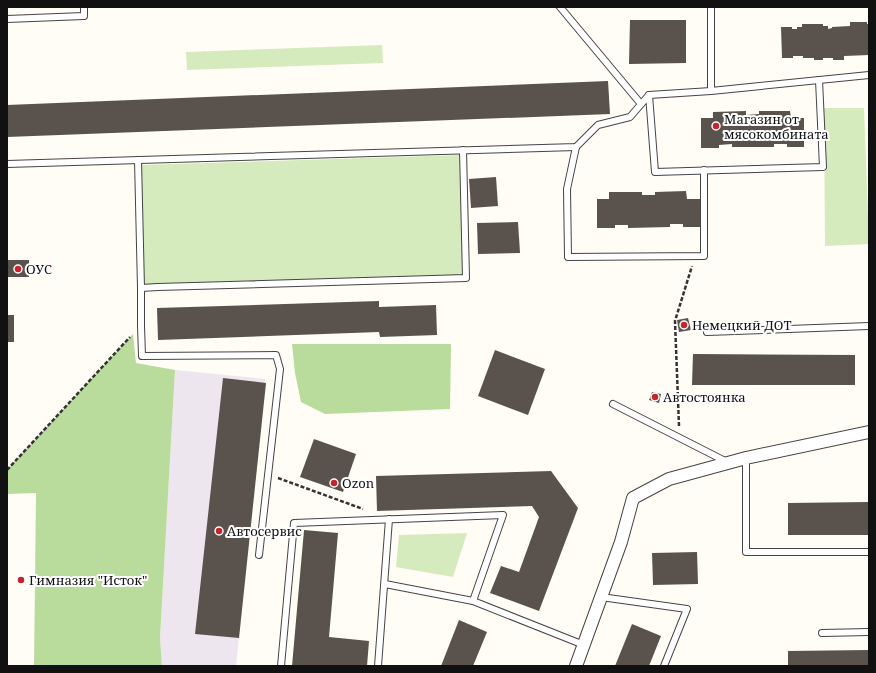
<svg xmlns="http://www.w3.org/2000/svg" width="876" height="673" font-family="'Noto Serif',serif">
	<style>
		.industrial { fill: #eee6ef }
		.green { fill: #d5ebbd }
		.forest { fill: #b9dc9c }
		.building { fill: #5a524d }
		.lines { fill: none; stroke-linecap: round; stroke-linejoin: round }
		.lane-casing { stroke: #444; stroke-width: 8 }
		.street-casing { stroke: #444; stroke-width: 14 }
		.path { stroke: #333; stroke-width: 2.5; stroke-dasharray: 4 2; stroke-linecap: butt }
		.lane { stroke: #fff; stroke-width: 6 }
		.street { stroke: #fff; stroke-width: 12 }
		.poi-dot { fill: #c4262e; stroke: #fff; stroke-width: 1.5 }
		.labels { text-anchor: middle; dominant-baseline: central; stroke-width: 4; stroke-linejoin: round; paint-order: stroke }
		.poi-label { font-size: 13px; fill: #111; stroke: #fff; text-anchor: start }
	</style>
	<rect width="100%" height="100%" fill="#fffdf5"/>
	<path class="industrial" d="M175,370L265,379L236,666H162L160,638Z"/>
	<g class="green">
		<path d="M382,45L383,63L187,70L186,52Z"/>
		<path d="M824,108H864L869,244L825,246Z"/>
		<path d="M460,155L463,275L144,286L141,165Z"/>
		<path d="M467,533L453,577L396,567L399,535Z"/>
	</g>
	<g class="forest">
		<path d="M133,334L136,363L175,370L160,638L162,666H34L36,493L7,494V470Z"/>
		<path d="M292,344H451L450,409L325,414L301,402L295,373Z"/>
	</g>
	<g class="building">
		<path d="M630,20H686V63L629,64Z"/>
		<path d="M850,22H867V24H869V55L844,56V60H833V58H823V60H814V58H803V56H793V58H782L781,27H792V29H797V27H802V24H823V26H828V29L832,28V27L850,26Z"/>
		<path d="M608,81L610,114L7,137V105Z"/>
		<path d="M746,111V115L759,114V111H790L791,118H804V147H787V144H774V147H732V144L719,145V148H701V118H713V112Z"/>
		<path d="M496,177L498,206L471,208L469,179Z"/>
		<path d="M686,191L687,199H700V227H683V224H670V227L628,228V225H615V228H597V199H609V192H642V195H655V192Z"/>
		<path d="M518,222L520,253L478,254L477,223Z"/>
		<rect x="7" y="260" width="22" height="17"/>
		<path d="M379,301V307L436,305L437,335L380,337L379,332L158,340L157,308Z"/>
		<rect x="7" y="315" width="7" height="27"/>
		<path d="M688,318L691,330L679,332L677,320Z"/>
		<path d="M495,350L545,369L528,415L478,396Z"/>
		<path d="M693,354L855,355V385H692Z"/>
		<path d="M223,378L266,383L239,638L195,634Z"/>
		<path d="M652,392L661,394L659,403L649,400Z"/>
		<path d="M314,439L356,454L343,492L300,477Z"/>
		<path d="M551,471L578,508L539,611L490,593L501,566L519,572L539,517L532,506L377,511L376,476Z"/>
		<path d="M869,502V535H788V503Z"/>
		<path d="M304,530L338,533L329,637L369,641L367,666H292Z"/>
		<path d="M697,552L698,584L653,585L652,553Z"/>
		<path d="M459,620L487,632L473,666H441Z"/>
		<path d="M632,624L661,636L649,666H615Z"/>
		<path d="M869,650V666H788V651Z"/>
	</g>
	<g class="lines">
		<defs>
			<g id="lane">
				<path d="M560,7L641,104"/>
				<path d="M7,19L84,16V7"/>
				<path d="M711,91L869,75"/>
				<path d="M649,95L655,172L823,167L819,80"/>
				<path d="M576,147L567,189L568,257L704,256V170"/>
				<path d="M138,160L141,288L158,287L466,278L463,150"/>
				<path d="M7,164L576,147L598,125L630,117L649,95L711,91V7"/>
				<path d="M141,288V326L142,356L276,355L280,369L259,555"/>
				<path d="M707,332L869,326"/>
				<path d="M613,404L727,462"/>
				<path d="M746,458V552H869"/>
				<path d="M385,584L473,601"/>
				<path d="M601,597L687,609L664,666"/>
				<path d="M822,633L869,632"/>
				<path d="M281,666L294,523L503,515L473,601L584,645"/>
				<path d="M378,666L389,519"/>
			</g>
			<path id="street" d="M576,666L621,542L633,498L669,479L746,458L869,432"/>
		</defs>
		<use href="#lane" class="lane-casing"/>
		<use href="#street" class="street-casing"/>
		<g class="path">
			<path d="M679,426L675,321L692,266"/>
			<path d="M7,470L130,337"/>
			<path d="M278,478L363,509"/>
		</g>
		<use href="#lane" class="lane"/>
		<use href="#street" class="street"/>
	</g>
	<g class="poi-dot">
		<circle cx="716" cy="126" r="4"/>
		<circle cx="18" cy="269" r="4"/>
		<circle cx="684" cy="325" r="4"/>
		<circle cx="655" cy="397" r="4"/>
		<circle cx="334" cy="483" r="4"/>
		<circle cx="219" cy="531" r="4"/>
		<circle cx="21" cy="580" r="4"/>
	</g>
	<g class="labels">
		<g class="poi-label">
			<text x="724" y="119">Магазин от<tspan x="724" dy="15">мясокомбината</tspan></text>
			<text x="26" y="269">ОУС</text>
			<text x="692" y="325">Немецкий ДОТ</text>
			<text x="663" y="397">Автостоянка</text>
			<text x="342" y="483">Ozon</text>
			<text x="227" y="531">Автосервис</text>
			<text x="29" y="580">Гимназия "Исток"</text>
		</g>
	</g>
	<rect width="876" height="673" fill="none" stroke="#111111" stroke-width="16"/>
</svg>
